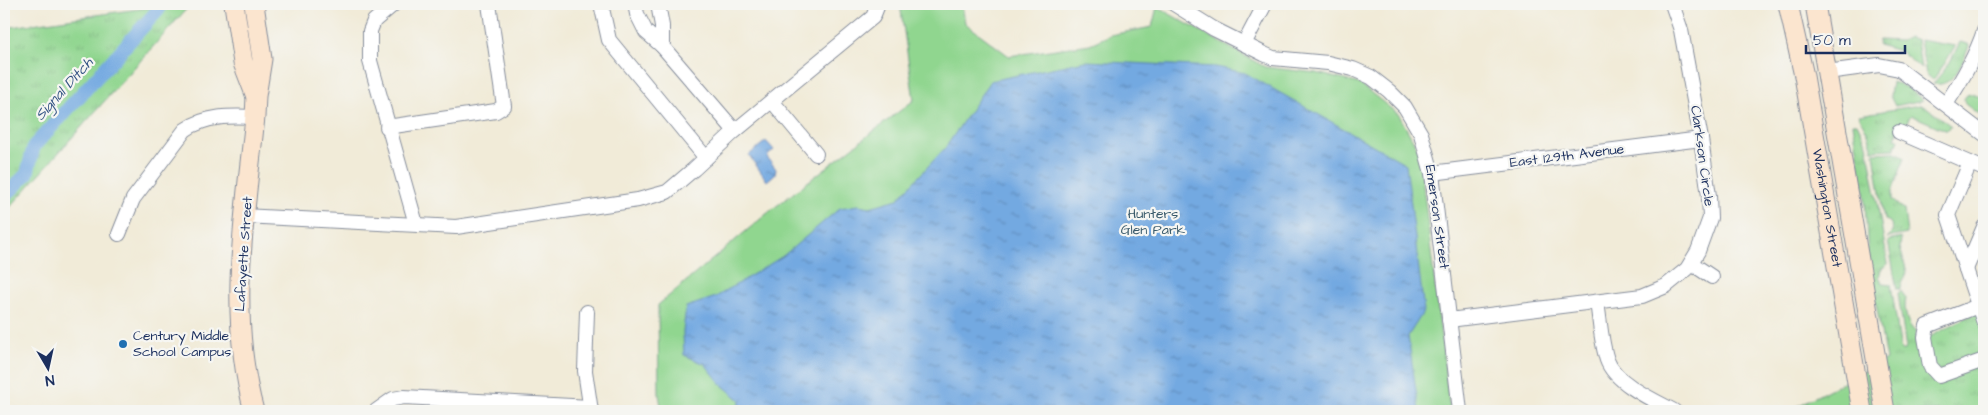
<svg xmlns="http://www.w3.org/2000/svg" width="1988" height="415" font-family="'Architects Daughter',sans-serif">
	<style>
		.grass { fill: url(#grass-tufts); stroke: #568276 }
		.park { fill: #90d68f; stroke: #568276 }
		.water { fill: url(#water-ripples); stroke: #476ca0 }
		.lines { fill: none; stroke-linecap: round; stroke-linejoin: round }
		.canal { stroke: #73a9e1; stroke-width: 14 }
		.street-casing { stroke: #868d9b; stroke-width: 16 }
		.secondary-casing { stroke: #868d9b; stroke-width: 21 }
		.street { stroke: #fff; stroke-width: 14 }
		.secondary { stroke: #fbe5cf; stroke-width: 19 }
		.poi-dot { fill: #1f6fb2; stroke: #f6f6f2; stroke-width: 2 }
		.labels { text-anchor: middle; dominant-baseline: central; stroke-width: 4.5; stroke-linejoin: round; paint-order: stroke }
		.street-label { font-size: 14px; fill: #1b2f5e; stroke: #f6f6f2 }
		.park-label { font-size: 14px; fill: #38596a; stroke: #f6f6f2 }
		.poi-label { font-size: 14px; fill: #1b2f5e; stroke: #f6f6f2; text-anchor: start }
		.water-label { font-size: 15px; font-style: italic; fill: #355485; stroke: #f6f6f2 }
	</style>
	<defs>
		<pattern id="grass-tufts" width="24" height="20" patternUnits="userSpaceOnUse" patternTransform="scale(1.25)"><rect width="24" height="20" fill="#90d68f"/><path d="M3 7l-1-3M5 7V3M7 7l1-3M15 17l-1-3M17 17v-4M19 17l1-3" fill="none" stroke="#7cb87e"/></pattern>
		<pattern id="water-ripples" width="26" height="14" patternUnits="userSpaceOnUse" patternTransform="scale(1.25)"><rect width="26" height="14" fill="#73a9e1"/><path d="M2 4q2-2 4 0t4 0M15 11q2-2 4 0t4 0" fill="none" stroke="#5e8aba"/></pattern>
	</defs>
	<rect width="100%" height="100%" fill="#f6f6f2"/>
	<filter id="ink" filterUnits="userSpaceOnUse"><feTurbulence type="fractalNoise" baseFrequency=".02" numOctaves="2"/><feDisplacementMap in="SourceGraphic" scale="10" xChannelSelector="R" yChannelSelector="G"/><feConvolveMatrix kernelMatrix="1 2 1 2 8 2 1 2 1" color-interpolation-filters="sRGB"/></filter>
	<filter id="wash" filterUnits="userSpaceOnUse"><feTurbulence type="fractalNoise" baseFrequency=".0096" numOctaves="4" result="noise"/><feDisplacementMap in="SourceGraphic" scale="20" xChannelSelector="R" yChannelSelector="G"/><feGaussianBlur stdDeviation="1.12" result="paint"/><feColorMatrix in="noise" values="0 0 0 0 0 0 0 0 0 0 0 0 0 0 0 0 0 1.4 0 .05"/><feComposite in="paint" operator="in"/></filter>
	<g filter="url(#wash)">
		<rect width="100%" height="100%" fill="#f1ebd8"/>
		<g class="grass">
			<path d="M174,4H191L4,214V28Z"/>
			<path d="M1909,37L1917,40L1921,69L1900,51L1878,45L1879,40L1901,41Z"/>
			<path d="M1920,40L1955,46L1945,63L1933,80L1926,74Z"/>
			<path d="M1960,42L1968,44L1969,46C1963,62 1954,88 1933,84L1949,64Z"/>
			<path d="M1892,82L1908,88L1923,100L1895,106L1890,96Z"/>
			<path d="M1968,93L1984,98V113H1977L1965,104L1964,99Z"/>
			<path d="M1920,105L1925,106L1951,126L1948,130H1945L1911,115L1905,125L1901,124L1895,138L1899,139L1897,144H1895V149L1873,150L1869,136L1859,115Z"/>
			<path d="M1853,123H1857L1867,144L1888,264L1881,269L1879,277L1883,283L1891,284L1901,351L1906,349L1898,293L1901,291L1906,299C1903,309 1907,326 1916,332V344L1984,308V411H1788L1886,360L1868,259L1865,199Z"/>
			<path d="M1895,152L1905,157L1892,192V200L1904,210L1907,234L1887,238L1891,234L1893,228L1890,222L1884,220L1874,153Z"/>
			<path d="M1901,238L1900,248L1907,272L1900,289H1897L1888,241Z"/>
		</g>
		<path class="park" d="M900,4H962L965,23L1009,56L1090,44L1110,35L1152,27L1157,7L1265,67L1317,73L1360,84L1399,115L1419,151L1450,411H662L659,395L658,305L770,211L914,100Z"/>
		<g class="water">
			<path d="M1085,61L1216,67L1245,73L1406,164L1424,311L1408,336L1419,411H739L740,400L722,385L705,364L684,355L683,332L686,307L716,297L783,256L840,208L858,205L870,207L898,199L946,147L990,81Z"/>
			<path d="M766,141L774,150L767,157L776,169L775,174L767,181L749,155Z"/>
		</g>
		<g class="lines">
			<path class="canal" d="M4,197L27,174L34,146L159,9"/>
		</g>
	</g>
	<g filter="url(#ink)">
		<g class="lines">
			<defs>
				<g id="street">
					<path d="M394,4L374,21L370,31V61L416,224"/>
					<path d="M601,4L609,40L706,158"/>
					<path d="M635,4L637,14L646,32L662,46L735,131"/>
					<path d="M658,4L662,26V46"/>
					<path d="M1174,4L1214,29L1264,54L1273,58L1328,63L1353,69L1371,77L1389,91L1405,107L1421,134L1432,173L1460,411"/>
					<path d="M1244,44L1265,4"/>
					<path d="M1827,72L1879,65L1899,69L1984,134"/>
					<path d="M772,101L816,154"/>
					<path d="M1946,104C1962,80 1975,58 1984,31"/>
					<path d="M387,127L496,111L504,106L489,4"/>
					<path d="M1899,132L1984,169"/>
					<path d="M1970,163L1948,215L1984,323"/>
					<path d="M1432,173L1701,139"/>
					<path d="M245,216L456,227L638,200L667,192L694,169L735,131L873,17L877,7L876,4"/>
					<path d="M119,234L133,199L185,130C206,115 231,116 255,117"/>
					<path d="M1691,263L1712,277"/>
					<path d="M1966,269L1984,227"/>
					<path d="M1597,302C1600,321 1601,342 1607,360C1615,383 1653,400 1674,411"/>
					<path d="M1978,306L1927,326L1925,337L1930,366L1939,376L1984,360"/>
					<path d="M587,312L585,371L591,411"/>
					<path d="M1449,320L1642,296L1666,286L1687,269L1698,251L1710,218L1709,196L1701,139L1681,30L1672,4"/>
					<path d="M376,411L393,399L404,397L590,407"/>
				</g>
				<g id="secondary">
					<path d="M234,4L243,63L255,94"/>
					<path d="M254,4L262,59L256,96L255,117C245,217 227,312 254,411"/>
					<path id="s1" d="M1788,4L1804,76L1862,411"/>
					<path d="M1815,4L1885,411"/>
				</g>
			</defs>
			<use href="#street" class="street-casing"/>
			<use href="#secondary" class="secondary-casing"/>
			<use href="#street" class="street"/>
			<use href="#secondary" class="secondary"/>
		</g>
	</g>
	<circle class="poi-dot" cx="123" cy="344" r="5"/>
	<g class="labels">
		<g class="street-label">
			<text transform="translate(1567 156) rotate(-7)">East 129th Avenue</text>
			<text transform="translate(1702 156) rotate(82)">Clarkson Circle</text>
			<text stroke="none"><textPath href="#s1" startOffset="208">Washington Street</textPath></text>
			<text transform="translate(1437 217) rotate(82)">Emerson Street</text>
			<text transform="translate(244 254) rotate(-86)">Lafayette Street</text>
		</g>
		<g class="park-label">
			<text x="1153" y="214">Hunters<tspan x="1153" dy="16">Glen Park</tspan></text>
		</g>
		<g class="poi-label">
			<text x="133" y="336">Century Middle<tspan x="133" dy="16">School Campus</tspan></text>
		</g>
		<g class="water-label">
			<text transform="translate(64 89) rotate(-48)">Signal Ditch</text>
		</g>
	</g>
	<rect width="1988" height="415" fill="none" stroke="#f6f6f2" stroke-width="20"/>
	<g transform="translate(48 368) rotate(171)" stroke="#f6f6f2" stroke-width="4" paint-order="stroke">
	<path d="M0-4L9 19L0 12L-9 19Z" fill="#1b2f5e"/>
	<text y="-8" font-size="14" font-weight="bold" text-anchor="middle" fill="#1b2f5e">N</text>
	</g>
	<path d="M1806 45v8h99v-8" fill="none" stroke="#1b2f5e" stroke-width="2.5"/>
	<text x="1813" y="45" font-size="15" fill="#1b2f5e" stroke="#f6f6f2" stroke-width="4" paint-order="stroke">50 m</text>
</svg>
